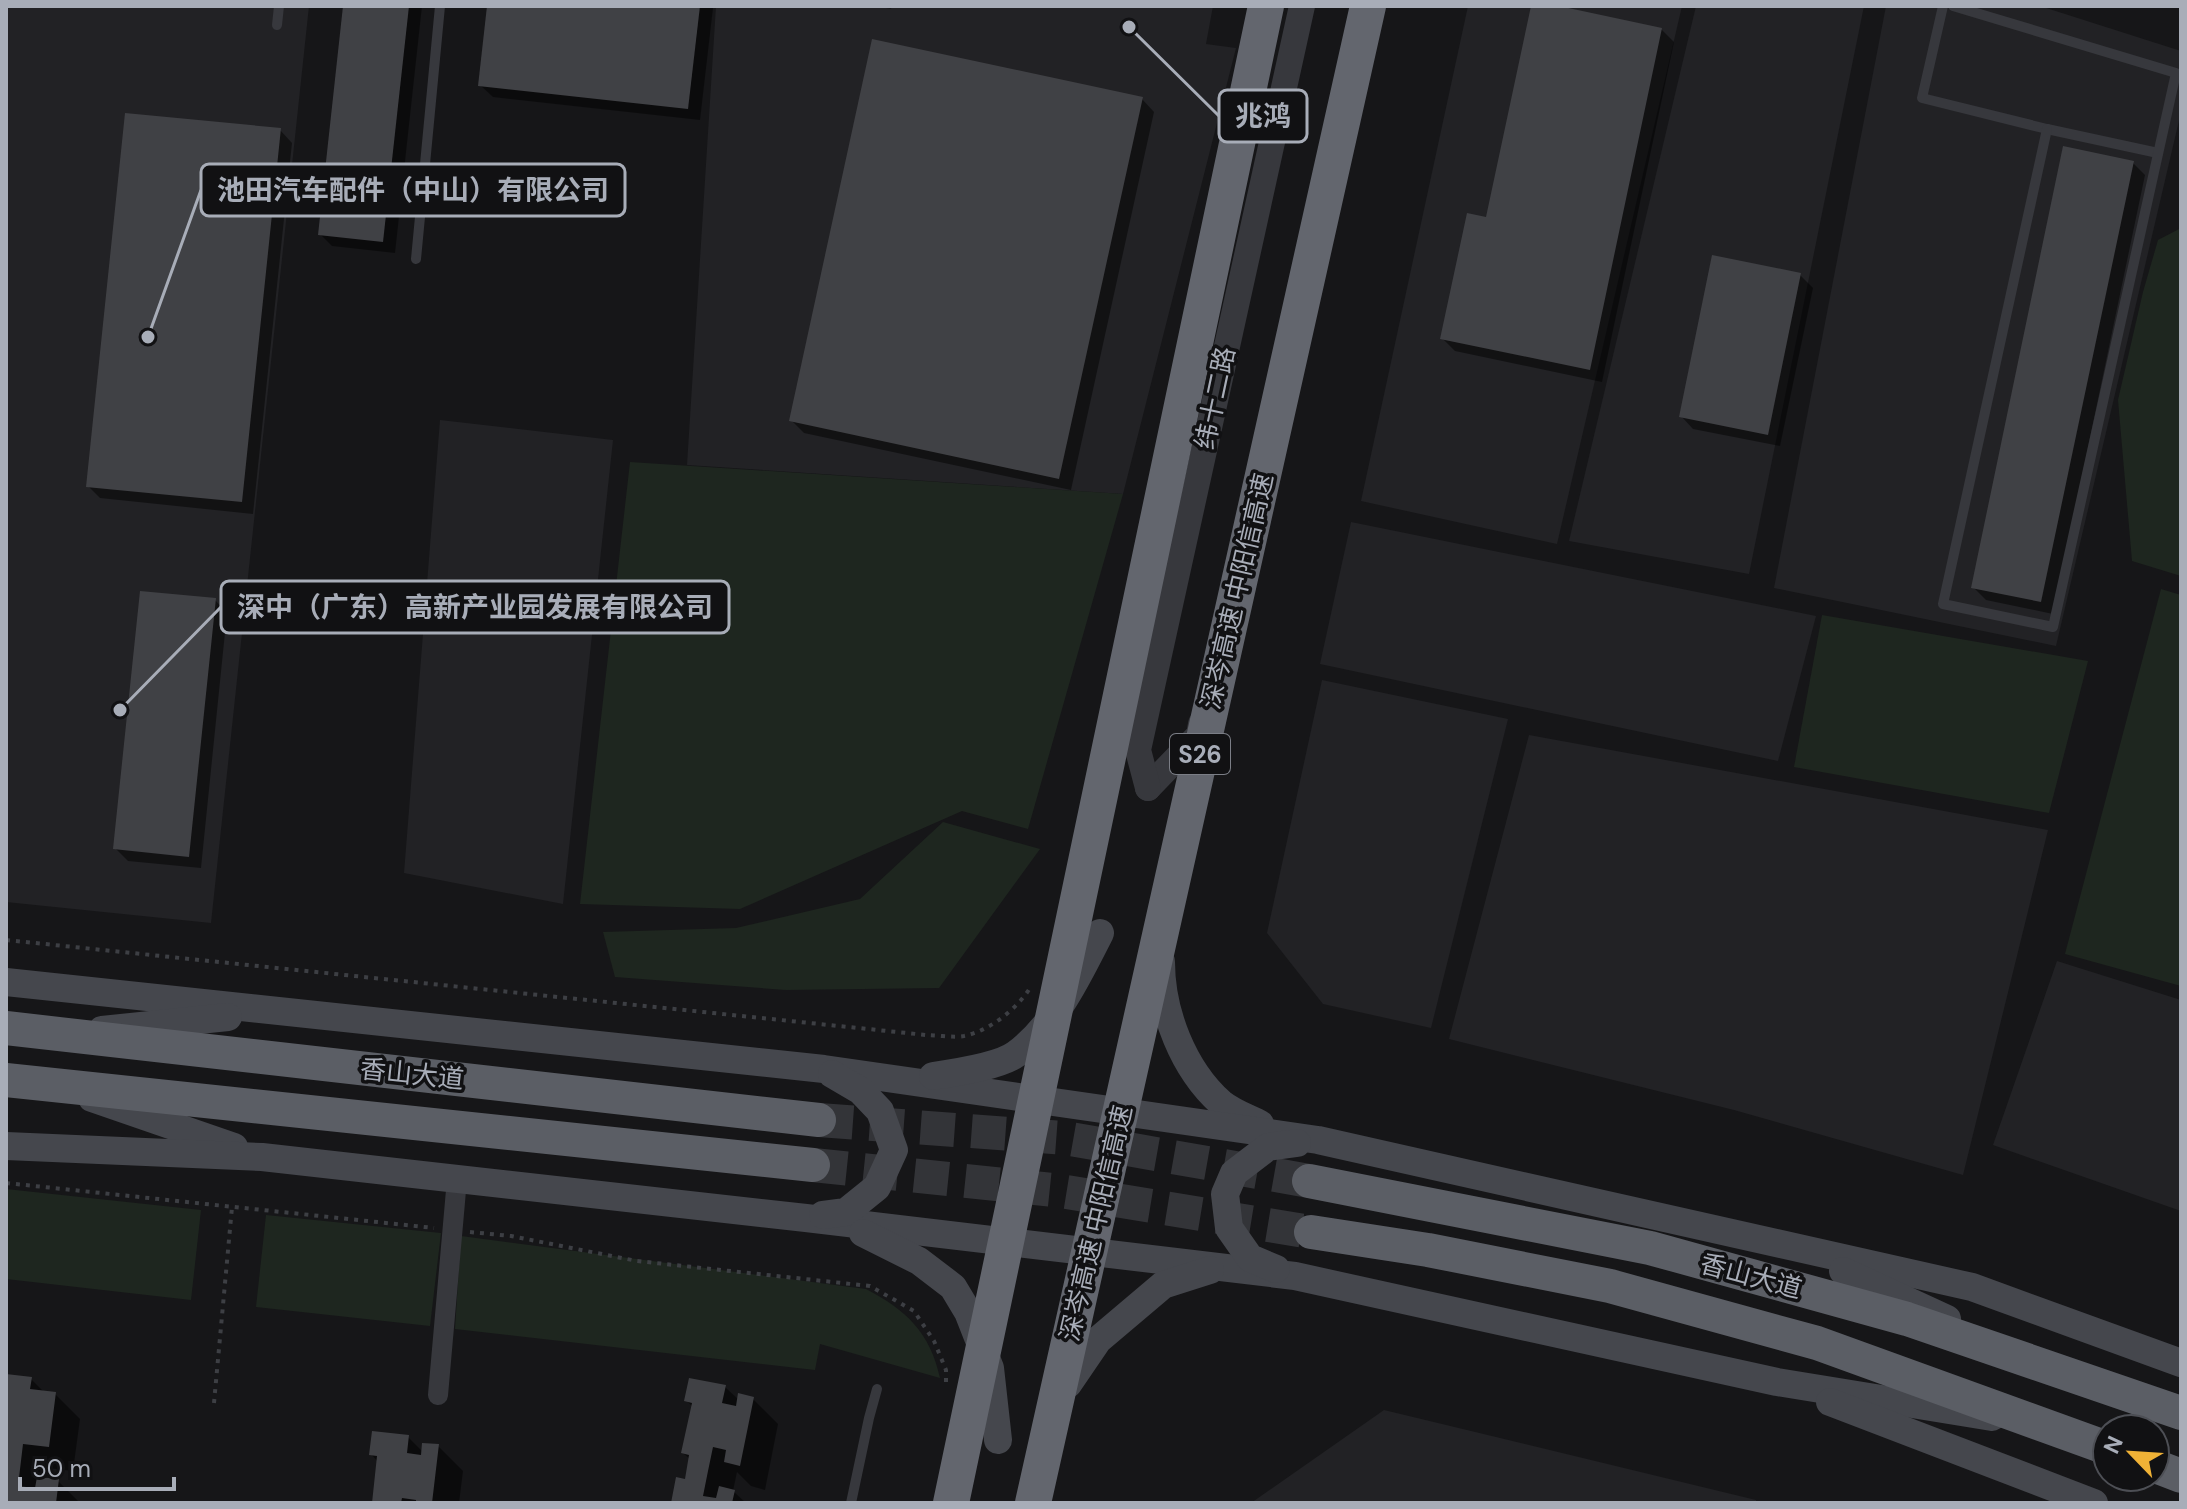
<svg xmlns="http://www.w3.org/2000/svg" width="2187" height="1509" font-family="'DM Sans','Noto Sans SC',sans-serif">
	<style>
		.built { fill: #222225 }
		.green { fill: #1e261f }
		.shadow { fill: #0007 }
		.building { fill: #404145 }
		.lines { fill: none; stroke-linecap: round; stroke-linejoin: round }
		.trunk-tunnel { stroke: #333438; stroke-width: 34; stroke-dasharray: 34 17; stroke-linecap: butt }
		.path { stroke: #3d3f44; stroke-width: 4; stroke-dasharray: 4 6; stroke-linecap: butt }
		.service { stroke: #37383d; stroke-width: 10 }
		.minor { stroke: #37383d; stroke-width: 20 }
		.tertiary { stroke: #37383d; stroke-width: 26 }
		.secondary { stroke: #45474d; stroke-width: 28 }
		.trunk { stroke: #5b5e65; stroke-width: 34 }
		.motorway-bridge { stroke: #63666e; stroke-width: 36 }
		.labels { text-anchor: middle; dominant-baseline: central; stroke-width: 7; stroke-linejoin: round; paint-order: stroke }
		.shield { fill: #111113; stroke: #7b7e86; stroke-width: 2 }
		.shield-label { font-size: 24px; font-weight: bold; fill: #a8adb8 }
		.street-label { font-size: 26px; fill: #a8adb8; stroke: #111113 }
		.leader { fill: none; stroke: #a8adb8; stroke-width: 3 }
		.callout-dot { fill: #a8adb8; stroke: #111113; stroke-width: 3 }
		.callout { fill: #111113; stroke: #a8adb8; stroke-width: 3 }
		.callout-label { font-size: 28px; text-anchor: middle; font-weight: bold; fill: #a8adb8 }
	</style>
	<rect width="100%" height="100%" fill="#161618"/>
	<g class="built">
		<path d="M6,6H309L211,923L6,902Z"/>
		<path d="M716,6H876L891,9L892,6H1213L1206,44L1236,48L1123,494L687,465Z"/>
		<path d="M1468,6H1682L1557,544L1361,501Z"/>
		<path d="M1696,6H1864L1749,574L1569,541Z"/>
		<path d="M1886,6H2040L2181,51V112L2056,646L1774,588Z"/>
		<path d="M440,420L613,440L563,904L404,873Z"/>
		<path d="M1351,522L1816,616L1778,761L1320,664Z"/>
		<path d="M1322,680L1508,719L1431,1028L1323,1004L1267,933Z"/>
		<path d="M1529,735L2048,830L1963,1175L1734,1110L1449,1039Z"/>
		<path d="M2057,961L2181,1000V1211L1993,1145Z"/>
		<path d="M1384,1410L1756,1500V1503H1251Z"/>
	</g>
	<g class="green">
		<path d="M2181,228V576L2132,561L2118,400L2143,292L2158,240Z"/>
		<path d="M630,462L1123,494L1028,829L962,811L740,909L580,904Z"/>
		<path d="M2161,589L2181,595V986L2065,954Z"/>
		<path d="M1822,615L2088,661L2049,813L1794,767Z"/>
		<path d="M943,822L1040,849L939,988L786,990L615,977L603,932L736,928L860,899Z"/>
		<path d="M6,1189L201,1210L191,1300L6,1279Z"/>
		<path d="M266,1215L441,1233L430,1326L256,1307Z"/>
		<path d="M461,1236L866,1289C906,1310 930,1332 940,1378L820,1344L815,1370L455,1329Z"/>
	</g>
	<g class="shadow">
		<path d="M345,6H422L395,253L332,246L320,234Z"/>
		<path d="M489,6H711L713,8L700,120L493,97L480,85Z"/>
		<path d="M1533,6H1549L1662,30L1674,42L1602,382L1455,351L1443,339L1487,219Z"/>
		<path d="M1142,99L1154,112L1071,490L804,433L791,420Z"/>
		<path d="M280,130L292,143L253,514L100,498L88,486Z"/>
		<path d="M2133,163L2145,175L2053,614L1986,600L1973,587Z"/>
		<path d="M1800,275L1813,288L1780,446L1693,429L1681,416Z"/>
		<path d="M215,600L227,613L201,868L128,861L115,848Z"/>
		<path d="M6,1376L31,1379L45,1393L55,1394L80,1419L73,1471L47,1468L46,1480L58,1481L80,1503H6Z"/>
		<path d="M725,1387L739,1400L753,1399L778,1424L765,1490L751,1486L737,1472L733,1491L746,1503H673L686,1482L691,1460L683,1453L693,1407L686,1400Z"/>
		<path d="M408,1437L423,1452L438,1446L463,1471L459,1503H374L378,1462L371,1454Z"/>
	</g>
	<g class="building">
		<path d="M343,6H409L383,242L318,235Z"/>
		<path d="M487,6H700L688,109L478,86Z"/>
		<path d="M1531,6H1559L1662,28L1590,370L1440,339L1467,213L1486,217Z"/>
		<path d="M872,39L1143,97L1059,479L789,421Z"/>
		<path d="M125,113L281,128L242,502L86,487Z"/>
		<path d="M2063,146L2134,161L2041,602L1971,588Z"/>
		<path d="M1712,255L1801,273L1768,435L1679,417Z"/>
		<path d="M140,591L216,598L189,857L113,849Z"/>
		<path d="M6,1374L32,1377L30,1389L56,1392L49,1447L23,1444L18,1486L35,1488L37,1477L59,1479L56,1503H6Z"/>
		<path d="M689,1378L726,1385L722,1403L736,1406L738,1393L754,1397L740,1466L724,1462L726,1450L713,1447L708,1471L703,1496L716,1498L719,1486L735,1490L732,1503H671L676,1477L685,1479L689,1455L681,1453L692,1403L684,1401Z"/>
		<path d="M372,1431L409,1435L407,1453L421,1455L422,1443L439,1444L432,1503H416V1500L402,1498L401,1503H372L377,1456L369,1455Z"/>
	</g>
	<g class="lines">
		<g class="trunk-tunnel">
			<path d="M819,1120L1065,1138L1309,1181"/>
			<path d="M813,1165L1054,1190L1311,1232"/>
		</g>
		<g class="path">
			<path d="M6,940L926,1035C938,1035 953,1038 964,1036C989,1031 1017,1009 1030,988"/>
			<path d="M6,1183L434,1228"/>
			<path d="M470,1232L511,1236L637,1261L870,1286L914,1311L934,1341L946,1370V1383"/>
			<path d="M214,1403L232,1207"/>
		</g>
		<g class="service">
			<path d="M1943,6L1922,98L2047,129L2158,153"/>
			<path d="M1953,6L2176,73L2053,627L1943,604L2047,129"/>
			<path d="M277,25L279,6"/>
			<path d="M416,259L440,6"/>
			<path d="M851,1503L869,1418L877,1389"/>
		</g>
		<path class="minor" d="M438,1395L457,1179"/>
		<g class="tertiary">
			<path d="M1148,788L1199,735L1201,724"/>
			<path d="M1148,788L1138,750L1302,6"/>
		</g>
		<g class="secondary">
			<path d="M1161,962C1161,1012 1183,1069 1221,1103C1232,1112 1248,1118 1260,1124"/>
			<path d="M6,982L824,1069L1318,1140L1972,1287L2181,1363"/>
			<path d="M102,1030L228,1017"/>
			<path d="M933,1076C954,1073 1000,1066 1016,1054C1056,1024 1078,976 1100,933"/>
			<path d="M92,1098L234,1147"/>
			<path d="M6,1146L262,1157L806,1218L1295,1276L1777,1382L1992,1417"/>
			<path d="M823,1215L846,1212L877,1187L894,1150L880,1111L861,1091L832,1074"/>
			<path d="M863,1233L919,1261L953,1287L968,1312L990,1368L998,1440"/>
			<path d="M1276,1269L1250,1258L1229,1228L1225,1194L1234,1173L1268,1147L1297,1143"/>
			<path d="M1843,1271L1947,1319"/>
			<path d="M1068,1384L1098,1340L1163,1285L1210,1270"/>
			<path d="M1830,1402L2094,1503"/>
		</g>
		<g class="trunk">
			<path d="M6,1028L819,1120"/>
			<path d="M6,1080L813,1165"/>
			<path d="M1309,1181L1650,1248L1907,1319L2181,1413"/>
			<path d="M1311,1232L1428,1250L1610,1286L1817,1343L2107,1448"/>
			<path d="M2155,1466L2181,1476"/>
		</g>
		<g class="motorway-bridge">
			<path d="M951,1503L1266,6"/>
			<path d="M1033,1503L1368,6"/>
		</g>
	</g>
	<g class="labels">
		<rect class="shield" x="1170" y="734" width="60" height="40" rx="6"/>
		<g class="shield-label">
			<text x="1200" y="754">S26</text>
		</g>
		<g class="street-label">
			<text transform="translate(1215 398) rotate(-78)">纬十二路</text>
			<text transform="translate(1237 591) rotate(-77)">深岑高速 中阳信高速</text>
			<text transform="translate(412 1074) rotate(6)">香山大道</text>
			<text transform="translate(1096 1223) rotate(-77)">深岑高速 中阳信高速</text>
			<text transform="translate(1751 1276) rotate(15)">香山大道</text>
		</g>
	</g>
	<path class="leader" d="M1129 27L1219 116M148 337L201 190M120 710L221 607"/>
	<g class="callout-dot">
		<circle cx="1129" cy="27" r="8"/>
		<circle cx="148" cy="337" r="8"/>
		<circle cx="120" cy="710" r="8"/>
	</g>
	<g class="callout">
		<rect x="1219" y="90" width="88" height="52" rx="8"/>
		<rect x="201" y="164" width="424" height="52" rx="8"/>
		<rect x="221" y="581" width="508" height="52" rx="8"/>
	</g>
	<g class="callout-label">
		<text x="1263" y="126">兆鸿</text>
		<text x="413" y="200">池田汽车配件（中山）有限公司</text>
		<text x="475" y="617">深中（广东）高新产业园发展有限公司</text>
	</g>
	<rect width="2187" height="1509" fill="none" stroke="#a8adb8" stroke-width="16"/>
	<g transform="translate(2131 1453) rotate(295)"><circle r="38" fill="#111113" stroke="#4d4f55" stroke-width="2"/>
	<path d="M0-6L14 30L0 20L-14 30Z" fill="#f0b236"/>
	<text y="-12" font-size="22" font-weight="bold" text-anchor="middle" fill="#a8adb8">N</text>
	</g>
	<path d="M20 1477v12h154v-12" fill="none" stroke="#a8adb8" stroke-width="4"/>
	<text x="32" y="1477" font-size="24" fill="#a8adb8" stroke="#111113" stroke-width="6" paint-order="stroke">50 m</text>
</svg>
